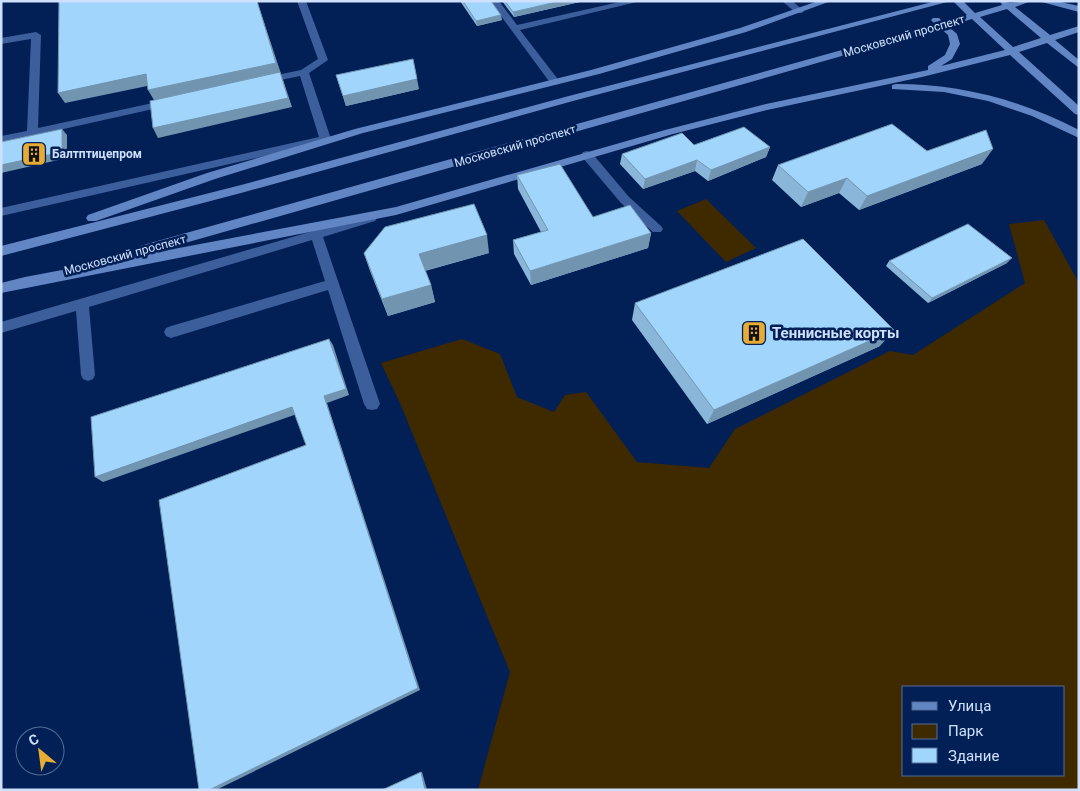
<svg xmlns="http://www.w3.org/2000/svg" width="1080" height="791" font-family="Roboto,sans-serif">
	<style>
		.green { fill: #3f2a00; fill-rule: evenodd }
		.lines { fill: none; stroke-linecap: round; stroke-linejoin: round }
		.minor { fill: #3c5e9b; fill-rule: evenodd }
		.major { fill: #6285c3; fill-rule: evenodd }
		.wall { fill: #8ab7d9 }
		.shaded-wall { fill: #7195b0 }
		.building { fill: #a1d5fc; stroke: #7195b0 }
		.labels { text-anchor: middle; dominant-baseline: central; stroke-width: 5; stroke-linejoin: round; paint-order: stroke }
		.far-street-label { font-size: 12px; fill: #cfe0fc; stroke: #021f56 }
		.far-poi-label { font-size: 12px; font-weight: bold; fill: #cfe0fc; stroke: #021f56; text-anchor: start }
		.poi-label { font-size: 15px; font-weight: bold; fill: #cfe0fc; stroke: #021f56; text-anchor: start }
	</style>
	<rect width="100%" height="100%" fill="#021f56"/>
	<g class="green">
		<path d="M706,199L756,248L726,262L677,211Z"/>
		<path d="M1044,220L1079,283V790H478L510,672L400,403L381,363L462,339L500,354L517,397L554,412L565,395L586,392L637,462L709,468L735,429L890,351L913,355L1025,283L1009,224ZM904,687H1064V775H904Z"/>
	</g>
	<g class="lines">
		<g class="minor">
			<path d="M297,1H306L328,60L309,73L330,136L333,139L331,141L1,216V208L319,137L300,76L262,84L257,81L258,79L301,70L318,59Z"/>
			<path d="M490,1H499L517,25L624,1H641L520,30L560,82L555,85L551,84Z"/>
			<path d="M782,1H792L804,11L802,13H796Z"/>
			<path d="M36,32L41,35L38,128L171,99L176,102L171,105L1,143V136L27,131L31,39L1,44V38Z"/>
			<path d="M587,151L591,152L629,197L661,226L663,229L661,232H653L621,203L583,158L581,155L583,152Z"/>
			<path d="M371,214L377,218L375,221L323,237L380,404L377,409L372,410L367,409L364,404L328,290L171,338L166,336L164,332L166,328L171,326L325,281L312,240L89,307L95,375L93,379L88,381L83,379L81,375L76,311L1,333V322Z"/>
		</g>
		<g class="major">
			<path d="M818,1H831L746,32L599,74L363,133L215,179L96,221H88L86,218L88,215L207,173L355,129L591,70L740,28Z"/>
			<path d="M936,1H951L573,101L241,193L1,256V246L241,185L565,97Z"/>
			<path d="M953,1H963L975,13L1002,5L1000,1L1010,3L1031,1L1015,7L1050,35L1079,26V32L1055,40L1079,60V68L1047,43L1019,52L1079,106V115L1075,114L1010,55L922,77L767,110L673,134L396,215L1,293V283L25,277L396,207L665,130L766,104L928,70V66L945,55L950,44L948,35L940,28L143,255L138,253L137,250L138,247L143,245L935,24L931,20L933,18H939L943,22L967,15ZM1007,9L1041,38L1013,47L980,17ZM972,19L1005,50L941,66L952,59L960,44L957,34L948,26Z"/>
			<path d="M1038,1H1056L1079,6V12Z"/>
			<path d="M896,84C961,84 1021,100 1079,130V138L1032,116L988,101L944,92L892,89V85Z"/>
		</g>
	</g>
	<g class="wall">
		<path d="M460,1H491L502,20L477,26Z"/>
		<path d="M502,1H584L514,17Z"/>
		<path d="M336,75L419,89L346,106Z"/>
		<path d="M694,145L770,147L766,157L708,181L695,171L643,189L620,164L622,154Z"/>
		<path d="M982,164L859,210L839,193L801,207L772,180L778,165Z"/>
		<path d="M517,175L593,217L651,233L648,248L531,285L514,254L513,240L541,232L518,189Z"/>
		<path d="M364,253H489L425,271L431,285L435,302L388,316L370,271Z"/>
		<path d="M889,261L1007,263L928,303L886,266Z"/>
		<path d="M635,303L880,346L707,424L632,320Z"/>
	</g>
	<g class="shaded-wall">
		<path d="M257,1L292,107L158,138L153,128L154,100L148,90Z"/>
		<path d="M561,1H584L514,17L513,12Z"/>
		<path d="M501,15L502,20L477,26L476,21Z"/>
		<path d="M146,74L152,85L65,103L58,93Z"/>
		<path d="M417,79L419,89L346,106L343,96Z"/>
		<path d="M62,129L67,135V158L1,173V165Z"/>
		<path d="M770,147L766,157L708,181L711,170Z"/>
		<path d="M993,149L982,164L859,210L867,196Z"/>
		<path d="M697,160L695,171L643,189L645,179Z"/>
		<path d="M847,178L839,193L801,207L808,192Z"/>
		<path d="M651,233L648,248L531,285L530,271Z"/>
		<path d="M487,235L489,253L423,271L419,254Z"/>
		<path d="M1012,258L1007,263L928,303L932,298Z"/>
		<path d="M431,285L435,302L388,316L382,299Z"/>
		<path d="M894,330L880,346L707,424L714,410Z"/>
		<path d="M329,339L333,345L349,395L327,403L420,690L216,790H209L324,396Z"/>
		<path d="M292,407L297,414L103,482L95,477Z"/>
		<path d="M421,772H422L427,790H425Z"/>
	</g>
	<g class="building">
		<path d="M59,1H257L276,63L148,90L146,74L58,93Z"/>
		<path d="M463,1H491L501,15L476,21Z"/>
		<path d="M505,1H561L513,12Z"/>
		<path d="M413,59L417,79L343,96L336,75Z"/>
		<path d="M280,72L288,98L153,128L150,101Z"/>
		<path d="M892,124L927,151L986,130L993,149L867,196L847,178L808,192L778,165Z"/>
		<path d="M744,127L770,147L711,170L697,160L645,179L622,154L682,133L694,145Z"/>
		<path d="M62,129V152L1,165V142Z"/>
		<path d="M560,164L593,217L630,205L651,233L530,271L513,240L548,230L517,175Z"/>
		<path d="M474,204L487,235L419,254L431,285L382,299L364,253L385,227Z"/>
		<path d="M968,224L1012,258L932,298L889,261Z"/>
		<path d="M803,239L894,330L714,410L635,303Z"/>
		<path d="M329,339L346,389L324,396L418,688L209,790H199L159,500L306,445L292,407L95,477L91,417Z"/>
		<path d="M421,772L425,790H382Z"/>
	</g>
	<defs>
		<symbol id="building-square" viewBox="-11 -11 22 22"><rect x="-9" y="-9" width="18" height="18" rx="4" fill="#e6ac36" stroke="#021f56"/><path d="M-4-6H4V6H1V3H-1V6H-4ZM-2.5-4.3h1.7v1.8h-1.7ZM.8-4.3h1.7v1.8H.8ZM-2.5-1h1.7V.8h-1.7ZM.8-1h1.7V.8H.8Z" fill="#111"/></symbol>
	</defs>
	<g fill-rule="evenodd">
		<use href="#building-square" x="20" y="140" width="28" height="28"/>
		<use href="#building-square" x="740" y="319" width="28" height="28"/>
	</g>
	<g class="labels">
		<g class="far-street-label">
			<text transform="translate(904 36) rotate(-16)">Московский проспект</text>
			<text transform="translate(515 146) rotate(-16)">Московский проспект</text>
			<text transform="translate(125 255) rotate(-15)">Московский проспект</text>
		</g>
		<g class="far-poi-label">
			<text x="52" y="154">Балтптицепром</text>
		</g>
		<g class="poi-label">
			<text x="772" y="333">Теннисные корты</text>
		</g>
	</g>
	<rect width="1080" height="791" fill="none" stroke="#cfe0fc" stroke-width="5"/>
	<rect x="902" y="686" width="162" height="90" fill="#021f56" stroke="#546c98"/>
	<rect x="912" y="702" width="25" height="8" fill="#6285c3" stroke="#546c98"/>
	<text x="948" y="711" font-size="15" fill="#cfe0fc">Улица</text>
	<rect x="912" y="724" width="25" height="15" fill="#3f2a00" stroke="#546c98"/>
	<text x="948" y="736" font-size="15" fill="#cfe0fc">Парк</text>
	<rect x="912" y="748" width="25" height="15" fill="#a1d5fc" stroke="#546c98"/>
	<text x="948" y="761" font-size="15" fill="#cfe0fc">Здание</text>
	<g transform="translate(40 751) rotate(331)"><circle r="24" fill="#021f56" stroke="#546c98"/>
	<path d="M0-4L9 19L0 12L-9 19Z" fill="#e6ac36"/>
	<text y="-8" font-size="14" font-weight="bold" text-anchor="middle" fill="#cfe0fc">С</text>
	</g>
</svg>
